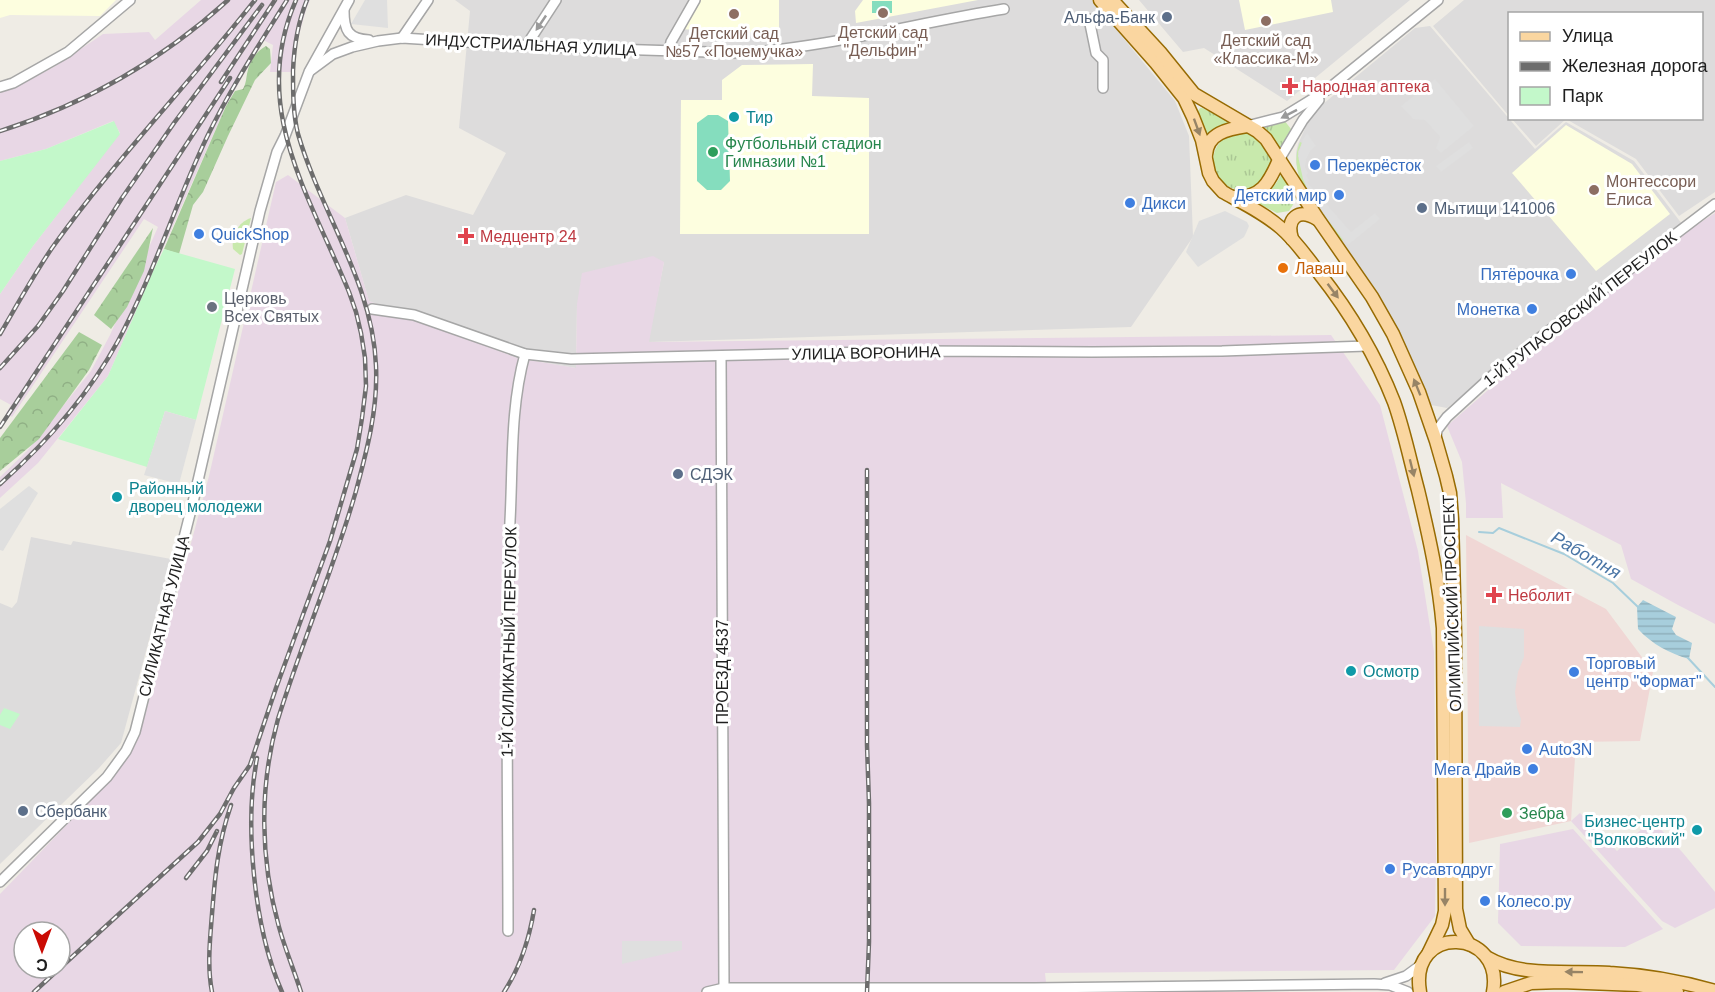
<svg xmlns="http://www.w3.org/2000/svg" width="1715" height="992" font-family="Helvetica,sans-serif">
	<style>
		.residential { fill: #dddcdc }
		.commercial { fill: #f0d7d5 }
		.industrial { fill: #e8d7e5; fill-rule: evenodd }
		.education { fill: #fdfedf }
		.grass { fill: url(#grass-tufts) }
		.forest { fill: url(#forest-crowns) }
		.park { fill: #c3f8ca }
		.pitch { fill: #85ddbe }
		.parking { fill: #dfdfdf }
		.water { fill: url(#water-rules) }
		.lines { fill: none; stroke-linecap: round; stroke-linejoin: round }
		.stream { stroke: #a7cedc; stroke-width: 2 }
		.minor-casing { stroke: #a6a6a6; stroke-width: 12 }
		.major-casing { stroke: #976b03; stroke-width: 15 }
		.minor { stroke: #fff; stroke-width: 9 }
		.major { stroke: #fad6a0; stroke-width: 12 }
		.rail-casing { stroke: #6d6d6d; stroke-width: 4.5 }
		.rail { stroke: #fff; stroke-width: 2; stroke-dasharray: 7; stroke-linecap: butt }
		.oneway { fill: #9a9a9a }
		.oneway2 { fill: #978466 }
		.education-dot { fill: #8d6e63; stroke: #fff; stroke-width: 2 }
		.service-dot { fill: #5c6f8a; stroke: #fff; stroke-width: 2 }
		.health-dot { fill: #e0444e; stroke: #fff; stroke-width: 2 }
		.culture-dot { fill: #0f9aa8; stroke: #fff; stroke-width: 2 }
		.leisure-dot { fill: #2e9e5b; stroke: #fff; stroke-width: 2 }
		.shop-dot { fill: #3f7fe0; stroke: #fff; stroke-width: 2 }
		.food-dot { fill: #e8710a; stroke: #fff; stroke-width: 2 }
		.worship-dot { fill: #6b7280; stroke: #fff; stroke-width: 2 }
		.labels { text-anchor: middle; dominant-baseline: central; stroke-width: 6; stroke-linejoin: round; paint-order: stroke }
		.service-label { font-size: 16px; fill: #4e5e75; stroke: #fff; text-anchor: start }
		.education-label { font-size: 16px; fill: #785e54; stroke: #fff }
		.street-label { font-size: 16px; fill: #1f1f1f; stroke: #fff }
		.health-label { font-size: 16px; fill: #be3a42; stroke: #fff; text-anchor: start }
		.culture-label { font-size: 16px; fill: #0d838f; stroke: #fff; text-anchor: start }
		.leisure-label { font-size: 16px; fill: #27864d; stroke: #fff; text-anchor: start }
		.shop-label { font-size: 16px; fill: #366cbe; stroke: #fff; text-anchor: start }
		.food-label { font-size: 16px; fill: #c56008; stroke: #fff; text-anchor: start }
		.worship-label { font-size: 16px; fill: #5b616d; stroke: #fff; text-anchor: start }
		.water-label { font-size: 18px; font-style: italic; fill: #4a75a5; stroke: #fff }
	</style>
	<defs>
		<pattern id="grass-tufts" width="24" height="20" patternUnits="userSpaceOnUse" patternTransform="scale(1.5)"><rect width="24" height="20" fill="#c8e9ac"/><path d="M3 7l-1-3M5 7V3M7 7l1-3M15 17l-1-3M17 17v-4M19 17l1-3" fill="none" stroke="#abc794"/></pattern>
		<pattern id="forest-crowns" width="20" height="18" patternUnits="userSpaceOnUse" patternTransform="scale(1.5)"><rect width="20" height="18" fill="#a8ce9b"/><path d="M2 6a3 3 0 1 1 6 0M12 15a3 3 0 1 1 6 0" fill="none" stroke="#90b085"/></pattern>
		<pattern id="water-rules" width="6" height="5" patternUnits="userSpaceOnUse" patternTransform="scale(1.5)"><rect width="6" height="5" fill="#a7cedc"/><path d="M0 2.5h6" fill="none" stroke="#8fb0bc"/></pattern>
	</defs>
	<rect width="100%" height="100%" fill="#efece5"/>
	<g class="residential">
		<path d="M455,0H1092L1175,101L1189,136L1193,237L1131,327L648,342L664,262L577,304L576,368L517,358L369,301L345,218L406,195L473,215L506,153L459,128L470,11Z"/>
		<path d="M1139,0H1410L1287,101L1204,48L1183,52Z"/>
		<path d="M1464,0H1715V192L1679,216L1636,159L1566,119L1536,146L1512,119L1702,118V14H1510L1509,116L1433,26Z"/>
		<path d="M1430,26L1535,149L1566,122L1634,161L1682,224L1562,316L1447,408L1431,405L1417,370L1398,330L1372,284L1341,242L1301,181L1296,163V153L1298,144L1308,122L1317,109L1415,28Z"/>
		<path d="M31,537L71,545L73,541L171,559L121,743L99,768L0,864V603L12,608L17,602Z"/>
	</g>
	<path class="commercial" d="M1466,535L1606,609L1653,672L1640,741L1576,742L1571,821L1469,843Z"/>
	<g class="industrial">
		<path d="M201,0H310L306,10L297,42L293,72H270L273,45L263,40L226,106L154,269L108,376L38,463L0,498V477L27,451L91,371L110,335L158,227L144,219L12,417L6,413L11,405L0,399V294L33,246L120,133L113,121L46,149L0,161V93L15,87L54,67L103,34L149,32L155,40Z"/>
		<path d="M288,175L345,218L369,301L517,358L576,368L577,304L582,273L653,256L664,262L649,342L1331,335L1380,405L1418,551L1434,652L1436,860L1435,916L1394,970L1045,973L1047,992H0V894L114,776L140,734L209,476L276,182ZM24,932H60V968H24Z"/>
		<path d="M1715,213V624L1678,605L1631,579L1621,545L1501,483L1503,518H1466V503L1462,462L1447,426L1528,355L1687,231Z"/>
		<path d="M1580,813L1617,851L1652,820L1683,853L1715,892V908L1675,928L1662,921L1571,821Z"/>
		<path d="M1573,829L1663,929L1625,947L1521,946L1498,923L1500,844Z"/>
	</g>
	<g class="education">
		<path d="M0,0H116L100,16L10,15L0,18Z"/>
		<path d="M697,0H779V34L679,29Z"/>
		<path d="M863,0H978L856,23L855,11Z"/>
		<path d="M1239,0H1331L1333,12L1245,30Z"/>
		<path d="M813,64L812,96L869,98V234H680L681,100H722V80L742,65Z"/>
		<path d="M1566,125L1632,164L1670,214L1596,271L1512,173Z"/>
	</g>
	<g class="grass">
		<path d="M1200,108H1202L1233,122L1208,139L1198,111Z"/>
		<path d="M1284,120L1291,129L1281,150L1272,136L1262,125Z"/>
		<circle cx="1242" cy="161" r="29"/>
		<path d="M1300,142L1302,143L1298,152L1307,189L1312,199L1343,240L1341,242C1321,215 1285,178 1300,142Z"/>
		<path d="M1282,173L1296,197V200L1289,211L1277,213L1253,201C1267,194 1275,188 1282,173Z"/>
		<path d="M251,218L242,254L240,255L233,249C231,236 238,222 251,218Z"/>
	</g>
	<g class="forest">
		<path d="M266,46L270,49L271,63L255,80L228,136L203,192L193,205L179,254L164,249L226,106L235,91L243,89C246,83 246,80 247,74C249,62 255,52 266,46Z"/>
		<path d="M153,228L144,271L127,307L111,329L94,315Z"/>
		<path d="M79,332L102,345L89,370L39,439L0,471V438Z"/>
	</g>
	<g class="park">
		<path d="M114,121L120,134L33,246L0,294V161L46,149Z"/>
		<path d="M164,249L235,269L196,420L165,411L147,467L58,439L108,376L154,269Z"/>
		<path d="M4,708L20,714L10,729L0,725V715Z"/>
	</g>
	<g class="pitch">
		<rect x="872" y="1" width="20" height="12"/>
		<path d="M708,115H718L728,121L730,181L721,190H707L697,181V123Z"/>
	</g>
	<g class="parking">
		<path d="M365,0H387L388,28L351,24Z"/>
		<path d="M1435,79L1474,126L1441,153L1436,148L1440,137L1425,120L1413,119L1401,106Z"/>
		<path d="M1307,133L1316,146L1310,151L1306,159L1305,167L1308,173L1306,175L1309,180L1307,182L1351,232L1375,213L1380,219L1348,245L1312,199L1303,179L1298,156L1303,139Z"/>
		<path d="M1469,142L1473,148L1441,172L1436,166Z"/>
		<path d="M1225,211L1247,222L1249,226L1246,233L1244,237L1198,267L1186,252L1199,221Z"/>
		<path d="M165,411L196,420L179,484L144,475Z"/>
		<path d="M29,486L38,493L3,551L0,550V509Z"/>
		<path d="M1479,626L1524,629V657L1518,672L1515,692L1517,708L1521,719L1520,727L1479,726Z"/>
		<path d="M622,941H682V950L622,964Z"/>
	</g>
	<path class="water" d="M1643,600L1676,617L1672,629L1676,635L1692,643L1689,659C1669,653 1653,645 1638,629L1637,607Z"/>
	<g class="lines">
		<g class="stream">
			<path d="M1479,532L1493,533L1499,528L1564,554L1613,583L1638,607"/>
			<path d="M1688,658L1715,687"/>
		</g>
		<defs>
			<g id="minor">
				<path d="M344,11C344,30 348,39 369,40"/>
				<path d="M1089,19L1096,53L1103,60V88"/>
				<path d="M402,38L428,0"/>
				<path d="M526,46L556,0"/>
				<path d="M669,51L671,42L695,0"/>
				<path d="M310,71L333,54L352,47L378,41L402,38L547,47L741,53C830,47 916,23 1004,9"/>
				<path d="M0,87L13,83L68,52L130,0"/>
				<path d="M1247,126L1283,117L1327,90L1438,0"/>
				<path d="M1279,160L1303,120L1319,100"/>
				<path d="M372,309L414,315L525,354L571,359L915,351L1092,352L1222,351L1367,346"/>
				<path d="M721,356L724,988"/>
				<path d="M1436,439L1437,430L1447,417L1493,375L1538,339L1715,204"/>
				<path d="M0,882L107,777L126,751L135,732L194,498L260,211L277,152L285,136L309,72L349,0"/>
				<path d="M508,931C508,794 505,657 510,521C513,465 510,408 525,354"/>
				<path d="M1385,983L1406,976L1421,965"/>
				<path d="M707,992L724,988H1034L1374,984L1390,985L1408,992"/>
			</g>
			<g id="major">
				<path d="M1100,0L1156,63L1184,98L1193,117L1202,140L1209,173L1213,181L1223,192C1243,203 1264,213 1281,228C1296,241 1307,257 1319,273C1349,311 1376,356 1394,402C1404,430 1410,460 1418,490C1429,536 1439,581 1443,628L1445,911L1442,925L1429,952"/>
				<path d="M1112,0L1160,52L1194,94L1257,131L1266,139L1318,219L1372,297L1393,334L1419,392L1436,441L1446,476L1450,493L1452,519L1455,634L1456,909L1460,929L1469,944"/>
				<path d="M1206,155C1207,133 1228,129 1247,126"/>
				<path d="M1233,197C1261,199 1269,183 1279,160"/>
				<path d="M1292,239C1286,218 1298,208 1317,219"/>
				<path d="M1488,958C1522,978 1572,970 1610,973C1646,975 1680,981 1715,991"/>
				<path d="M1420,992C1408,923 1505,928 1493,992"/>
				<path d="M1504,992L1531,983L1561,982L1638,985L1677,992"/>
			</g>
		</defs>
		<use href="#minor" class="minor-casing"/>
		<use href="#major" class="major-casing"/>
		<use href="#minor" class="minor"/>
		<use href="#major" class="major"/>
		<defs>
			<g id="rail">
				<path d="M221,82L275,0"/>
				<path d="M0,131C85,104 162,60 228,0"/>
				<path d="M0,334C17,305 33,276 52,248C114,161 189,84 255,0"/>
				<path d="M0,368L38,326L63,291L122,198L174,123L262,5"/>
				<path d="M0,427L230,78"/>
				<path d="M867,470V745L869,803V942L867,992"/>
				<path d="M0,484C47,442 88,396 118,341C153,276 175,204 207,137C230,89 259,45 287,0"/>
				<path d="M257,758C244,825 254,929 282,992"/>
				<path d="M186,878L207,851L217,831"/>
				<path d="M60,968L198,842L220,814L234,788L250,765L276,688L330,541L357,449L362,418L366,386L365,358L361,333L356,312L349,292C309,194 249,107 296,0"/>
				<path d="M34,992L60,968"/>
				<path d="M212,992C207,966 210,940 212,914C215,875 218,843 231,805"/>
				<path d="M301,992C294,970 285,949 279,927C260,859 259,787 278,719C302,642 334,568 356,491C367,450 378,409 376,366C373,283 321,213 298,134C293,114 293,92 293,71C294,47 298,22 307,0"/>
				<path d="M504,992C521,966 529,940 534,910"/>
			</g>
		</defs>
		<use href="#rail" class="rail-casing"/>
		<use href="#rail" class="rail"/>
	</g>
	<defs><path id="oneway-solid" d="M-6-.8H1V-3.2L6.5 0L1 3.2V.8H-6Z" transform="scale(1.5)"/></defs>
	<g class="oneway">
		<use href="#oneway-solid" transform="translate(541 23) rotate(124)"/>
		<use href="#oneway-solid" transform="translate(1289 114) rotate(153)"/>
	</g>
	<g class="oneway2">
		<use href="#oneway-solid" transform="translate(1197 127) rotate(70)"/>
		<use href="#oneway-solid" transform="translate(1333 291) rotate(53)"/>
		<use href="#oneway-solid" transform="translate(1417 387) rotate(-112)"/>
		<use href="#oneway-solid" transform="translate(1412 468) rotate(76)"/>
		<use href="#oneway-solid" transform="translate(1445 897) rotate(90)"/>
		<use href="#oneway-solid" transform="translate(1574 972) rotate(-179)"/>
	</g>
	<g class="education-dot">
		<circle cx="883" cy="13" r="6"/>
		<circle cx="734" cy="14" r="6"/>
		<circle cx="1266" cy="21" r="6"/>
		<circle cx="1594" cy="190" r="6"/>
	</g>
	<g class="service-dot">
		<circle cx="1167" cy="17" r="6"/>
		<circle cx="1422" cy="208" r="6"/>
		<circle cx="678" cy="474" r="6"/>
		<circle cx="23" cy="811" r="6"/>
	</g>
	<g class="health-dot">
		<path d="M1287 77h6v6h6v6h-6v6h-6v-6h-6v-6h6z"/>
		<path d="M463 227h6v6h6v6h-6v6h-6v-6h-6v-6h6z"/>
		<path d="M1491 586h6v6h6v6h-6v6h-6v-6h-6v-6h6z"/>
	</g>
	<g class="culture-dot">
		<circle cx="734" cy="117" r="6"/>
		<circle cx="117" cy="497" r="6"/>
		<circle cx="1351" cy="671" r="6"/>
		<circle cx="1697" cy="830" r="6"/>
	</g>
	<g class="leisure-dot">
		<circle cx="713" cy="152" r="6"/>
		<circle cx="1507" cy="813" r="6"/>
	</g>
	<g class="shop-dot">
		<circle cx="1315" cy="165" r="6"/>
		<circle cx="1339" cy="195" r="6"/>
		<circle cx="1130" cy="203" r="6"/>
		<circle cx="199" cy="234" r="6"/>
		<circle cx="1571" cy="274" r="6"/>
		<circle cx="1532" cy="309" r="6"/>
		<circle cx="1574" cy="672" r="6"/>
		<circle cx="1527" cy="749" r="6"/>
		<circle cx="1533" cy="769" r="6"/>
		<circle cx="1390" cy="869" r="6"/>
		<circle cx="1485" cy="901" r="6"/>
	</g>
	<circle class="food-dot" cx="1283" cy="268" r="6"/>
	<circle class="worship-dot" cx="212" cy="307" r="6"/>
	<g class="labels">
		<g class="service-label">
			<text x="1155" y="17" text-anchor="end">Альфа-Банк</text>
			<text x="1434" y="208">Мытищи 141006</text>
			<text x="690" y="474">СДЭК</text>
			<text x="35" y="811">Сбербанк</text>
		</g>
		<g class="education-label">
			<text x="883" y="32">Детский сад<tspan x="883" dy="18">"Дельфин"</tspan></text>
			<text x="734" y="33">Детский сад<tspan x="734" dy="18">№57 «Почемучка»</tspan></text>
			<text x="1266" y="40">Детский сад<tspan x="1266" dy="18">«Классика-М»</tspan></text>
			<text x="1606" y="181" text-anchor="start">Монтессори<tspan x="1606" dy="18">Елиса</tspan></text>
		</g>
		<g class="street-label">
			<text transform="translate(531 45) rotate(3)">ИНДУСТРИАЛЬНАЯ УЛИЦА</text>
			<text transform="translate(1580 309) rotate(-38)">1-Й РУПАСОВСКИЙ ПЕРЕУЛОК</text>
			<text transform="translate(866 353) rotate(-1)">УЛИЦА ВОРОНИНА</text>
			<text transform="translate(1452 603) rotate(-92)">ОЛИМПИЙСКИЙ ПРОСПЕКТ</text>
			<text transform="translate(164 616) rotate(-76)">СИЛИКАТНАЯ УЛИЦА</text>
			<text transform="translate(509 642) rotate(-89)">1-Й СИЛИКАТНЫЙ ПЕРЕУЛОК</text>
			<text transform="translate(722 672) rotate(-90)">ПРОЕЗД 4537</text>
		</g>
		<g class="health-label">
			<text x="1302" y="86">Народная аптека</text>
			<text x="480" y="236">Медцентр 24</text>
			<text x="1508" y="595">Неболит</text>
		</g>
		<g class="culture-label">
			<text x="746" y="117">Тир</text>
			<text x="129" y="488">Районный<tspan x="129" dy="18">дворец молодежи</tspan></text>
			<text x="1363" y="671">Осмотр</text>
			<text x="1685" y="821" text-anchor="end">Бизнес-центр<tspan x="1685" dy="18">"Волковский"</tspan></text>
		</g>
		<g class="leisure-label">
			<text x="725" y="143">Футбольный стадион<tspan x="725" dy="18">Гимназии №1</tspan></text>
			<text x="1519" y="813">Зебра</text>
		</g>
		<g class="shop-label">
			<text x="1327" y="165">Перекрёсток</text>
			<text x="1327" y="195" text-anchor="end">Детский мир</text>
			<text x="1142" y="203">Дикси</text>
			<text x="211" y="234">QuickShop</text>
			<text x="1559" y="274" text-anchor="end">Пятёрочка</text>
			<text x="1520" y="309" text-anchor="end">Монетка</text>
			<text x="1586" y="663">Торговый<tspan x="1586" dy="18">центр "Формат"</tspan></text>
			<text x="1539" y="749">Auto3N</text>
			<text x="1521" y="769" text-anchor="end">Мега Драйв</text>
			<text x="1402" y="869">Русавтодруг</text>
			<text x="1497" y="901">Колесо.ру</text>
		</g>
		<g class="food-label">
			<text x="1295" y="268">Лаваш</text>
		</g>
		<g class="worship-label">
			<text x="224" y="298">Церковь<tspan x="224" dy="18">Всех Святых</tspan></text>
		</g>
		<g class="water-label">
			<text transform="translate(1586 555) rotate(30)">Работня</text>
		</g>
	</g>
	<rect x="1508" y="12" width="195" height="108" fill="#ffffff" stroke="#a5a5a5" stroke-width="1.5"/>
	<rect x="1520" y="32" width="30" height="9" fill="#fad6a0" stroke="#a5a5a5" stroke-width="1.5"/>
	<text x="1562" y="42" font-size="18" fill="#1f1f1f">Улица</text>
	<rect x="1520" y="62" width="30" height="9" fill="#6d6d6d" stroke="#a5a5a5" stroke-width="1.5"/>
	<text x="1562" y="72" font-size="18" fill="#1f1f1f">Железная дорога</text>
	<rect x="1520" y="87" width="30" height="18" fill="#c3f8ca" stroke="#a5a5a5" stroke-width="1.5"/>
	<text x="1562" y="102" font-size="18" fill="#1f1f1f">Парк</text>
	<g transform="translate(42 950) rotate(180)"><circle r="28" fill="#ffffff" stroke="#a5a5a5" stroke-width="1.5"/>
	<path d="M0-4.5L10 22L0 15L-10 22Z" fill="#ca0b04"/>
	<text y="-9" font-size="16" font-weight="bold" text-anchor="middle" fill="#1f1f1f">С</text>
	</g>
</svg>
